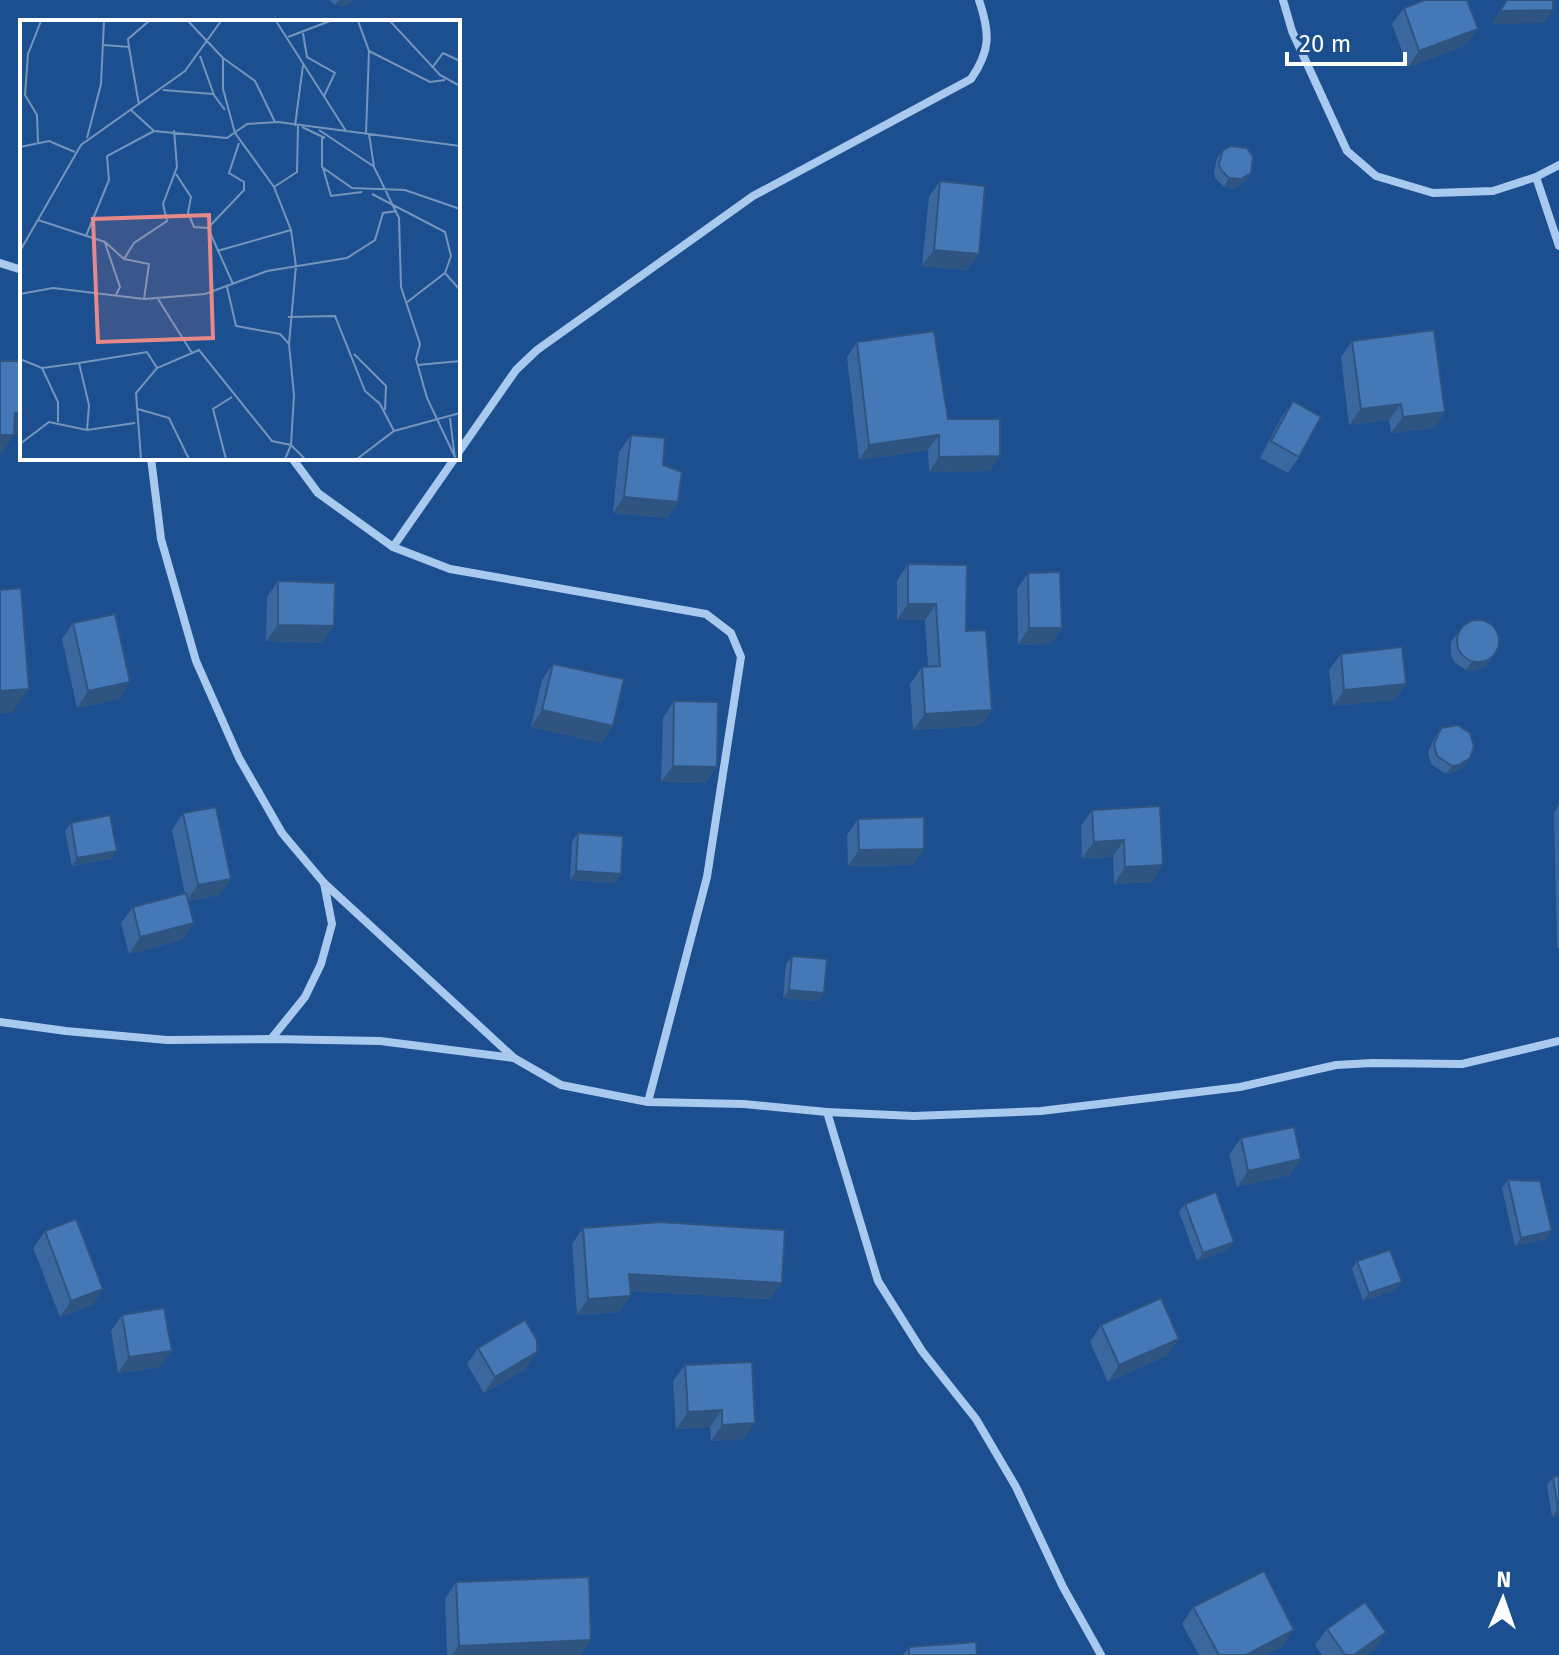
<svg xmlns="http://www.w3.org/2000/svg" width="1559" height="1655" font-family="'Fira Sans',sans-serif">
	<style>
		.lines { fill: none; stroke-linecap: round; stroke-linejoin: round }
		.street { stroke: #a9c9ee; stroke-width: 8 }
		.wall { fill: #3a679d }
		.shaded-wall { fill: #305480 }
		.building { fill: #4478b7; stroke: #305480; stroke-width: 2 }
		.inset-road { fill: none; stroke: #7695bc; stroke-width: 2 }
		.view { fill: #e88989; fill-opacity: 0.15; stroke: #e88989; stroke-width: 4 }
		.inset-edge { fill: none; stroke: #fff; stroke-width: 4 }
	</style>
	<rect width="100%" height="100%" fill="#1b4f8f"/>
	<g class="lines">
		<g class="street">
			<path d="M1283,0L1292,31L1347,151L1376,176L1433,193L1493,191L1536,177L1559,165"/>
			<path d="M1536,177L1559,246"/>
			<path d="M0,263L22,270"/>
			<path d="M458,453L516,370L537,350L753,196L971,79C991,50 990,33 979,0"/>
			<path d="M151,458L161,539L196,661L239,758L282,833L324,883L332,924L321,964L305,997L271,1039"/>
			<path d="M292,458L318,493L393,547L455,458"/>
			<path d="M393,547L450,569L706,614L731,633L741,657L707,877L648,1102"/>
			<path d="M324,883L514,1058"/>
			<path d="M0,1022L66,1031L167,1040L271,1039L380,1041L514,1058L561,1085L648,1102L744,1104L827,1112L914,1116L1041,1111L1240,1087L1336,1065L1372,1063L1462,1064L1559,1041"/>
			<path d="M827,1112L878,1281L922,1351L976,1419L1016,1487L1063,1587L1101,1655"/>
		</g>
	</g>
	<g class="wall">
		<path d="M329,0H353L347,6L335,5Z"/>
		<path d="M1404,8L1466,45L1408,67L1392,24Z"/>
		<path d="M1223,150L1251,173L1245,181L1235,188L1224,187L1215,178L1214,172L1217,158Z"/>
		<path d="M940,181L979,254L967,270L922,266L929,197Z"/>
		<path d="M1352,341L1445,412L1434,428L1391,433L1389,420L1349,425L1341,357Z"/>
		<path d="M857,342L948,419L990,471L929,472L928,450L859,460L847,357Z"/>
		<path d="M1293,401L1299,457L1288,473L1260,458L1281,418Z"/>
		<path d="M631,435L663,465L678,502L667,518L613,513L619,452Z"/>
		<path d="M908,564L966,631L992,710L980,726L913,730L910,684L922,667H928L925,620H897V581Z"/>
		<path d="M1028,573L1062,628L1051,644L1018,645L1017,589Z"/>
		<path d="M278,581L322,643L266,641L267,597Z"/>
		<path d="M73,623L119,699L77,708L62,639Z"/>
		<path d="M1457,634L1492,657L1486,666L1473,671L1466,670L1455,663L1451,656V642Z"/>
		<path d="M1341,654L1406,684L1394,700L1333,706L1329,670Z"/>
		<path d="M553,664L602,743L531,727L542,680Z"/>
		<path d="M674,701L705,783L661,782L663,718Z"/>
		<path d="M1441,728L1464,767L1453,773L1446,774L1431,764L1428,752L1435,737Z"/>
		<path d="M1559,805V948H1557L1554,813Z"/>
		<path d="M1160,806L1152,882L1114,884L1113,857L1082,858L1081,826L1092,810Z"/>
		<path d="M183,813L219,895L188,901L182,940L129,954L121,923L133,907L185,894L172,830Z"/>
		<path d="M858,819L924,849L913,865L848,866L847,835Z"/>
		<path d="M71,823L111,859L72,866L65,831Z"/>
		<path d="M578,833L615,883L570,880L572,842Z"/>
		<path d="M792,956L824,993L818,1001L783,998L786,964Z"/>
		<path d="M1241,1138L1301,1159L1290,1175L1237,1187L1229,1155Z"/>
		<path d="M1508,1180L1552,1231L1546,1239L1515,1246L1502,1188Z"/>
		<path d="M1185,1204L1228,1250L1197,1261L1179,1212Z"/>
		<path d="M583,1228L770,1299L630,1291L619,1312L577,1315L572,1244Z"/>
		<path d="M45,1231L103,1289L92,1305L60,1317L33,1248Z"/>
		<path d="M1357,1261L1396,1290L1363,1301L1352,1269Z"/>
		<path d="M122,1315L160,1367L118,1373L111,1331Z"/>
		<path d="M1101,1325L1168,1355L1108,1382L1090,1342Z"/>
		<path d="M478,1348L537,1352L526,1369L484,1393L467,1364Z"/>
		<path d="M685,1365L744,1439L711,1441L710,1427L676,1429L673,1381Z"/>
		<path d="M1559,1476V1516L1552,1517L1547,1485L1553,1477Z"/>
		<path d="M456,1582L581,1655H447L445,1599Z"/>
		<path d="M1193,1607L1283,1646L1266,1655H1199L1182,1624Z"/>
		<path d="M1327,1629L1386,1632L1375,1649L1366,1655H1322L1315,1645Z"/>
		<path d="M909,1647L977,1655H903Z"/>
	</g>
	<g class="shaded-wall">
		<path d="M339,0H353L347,6L335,5Z"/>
		<path d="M1553,10L1544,23L1491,24L1500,11Z"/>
		<path d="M1478,29L1466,45L1408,67L1419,51Z"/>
		<path d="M1251,173L1245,181L1235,188L1224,187L1229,178Z"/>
		<path d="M934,250L979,254L967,270L922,266Z"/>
		<path d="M1401,404L1389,420L1349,425L1361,409Z"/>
		<path d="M1445,412L1434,428L1391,433L1403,417Z"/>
		<path d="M15,413H22V435H0Z"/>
		<path d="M0,435H14L0,456Z"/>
		<path d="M939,435L928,450L859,460L869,445Z"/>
		<path d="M1000,456L990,471L929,472L939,457Z"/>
		<path d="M624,497L678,502L667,518L613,513Z"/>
		<path d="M908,604H936L925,620H897Z"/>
		<path d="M278,625L334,626L322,643L266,641Z"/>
		<path d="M1029,628H1062L1051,644L1018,645Z"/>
		<path d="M1492,657L1486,666L1473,671L1466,670L1472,662Z"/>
		<path d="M130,682L119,699L77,708L88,691Z"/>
		<path d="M1406,684L1394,700L1333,706L1344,690Z"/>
		<path d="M29,689L12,713L0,714V691Z"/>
		<path d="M542,710L613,726L602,743L531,727Z"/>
		<path d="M992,710L980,726L913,730L925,714Z"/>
		<path d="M1470,758L1464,767L1453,773L1446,774L1452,766Z"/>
		<path d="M673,766L717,767L705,783L661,782Z"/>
		<path d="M1124,840L1113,857L1082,858L1094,842Z"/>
		<path d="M924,849L913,865L848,866L859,850Z"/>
		<path d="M117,851L111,859L72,866L77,858Z"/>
		<path d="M1163,865L1152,882L1114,884L1125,867Z"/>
		<path d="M576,871L621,874L615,883L570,880Z"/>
		<path d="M231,879L219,895L186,902L198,885Z"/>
		<path d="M194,923L182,940L129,954L140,937Z"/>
		<path d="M789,990L824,993L818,1001L783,998Z"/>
		<path d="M1301,1159L1290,1175L1237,1187L1248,1171Z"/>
		<path d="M1552,1231L1546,1239L1515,1246L1521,1238Z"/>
		<path d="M1234,1242L1228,1250L1197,1261L1203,1253Z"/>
		<path d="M629,1274L782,1283L770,1299L617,1290Z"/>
		<path d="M1402,1282L1396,1290L1363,1301L1369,1293Z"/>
		<path d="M103,1289L92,1305L60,1317L71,1301Z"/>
		<path d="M631,1296L619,1312L577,1315L588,1299Z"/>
		<path d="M1179,1339L1168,1355L1108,1382L1119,1365Z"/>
		<path d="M172,1351L160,1367L118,1373L129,1357Z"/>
		<path d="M537,1352L526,1369L484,1393L495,1377Z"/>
		<path d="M722,1410L710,1427L676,1429L688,1412Z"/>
		<path d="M755,1423L744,1439L711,1441L722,1425Z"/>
		<path d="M1558,1509H1559V1516L1552,1517Z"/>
		<path d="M1294,1630L1283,1646L1266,1655H1246Z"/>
		<path d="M1386,1632L1375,1649L1366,1655H1354Z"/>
		<path d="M591,1640L581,1655H452L459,1646Z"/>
	</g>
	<g class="building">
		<path d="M1425,0H1467L1478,29L1419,51L1404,8Z"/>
		<path d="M1507,0H1553V10L1500,11Z"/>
		<path d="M1231,146L1247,148L1253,157L1251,173L1241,179L1229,178L1221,170L1219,164L1223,150Z"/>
		<path d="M940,181L985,186L979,254L934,250Z"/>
		<path d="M1434,330L1445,412L1403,417L1401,404L1361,409L1352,341Z"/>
		<path d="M934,331L948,419H1000V456L939,457V435L869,445L857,342Z"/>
		<path d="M0,361H22V413H15L14,435H0Z"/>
		<path d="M1293,401L1321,417L1299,457L1271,441Z"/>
		<path d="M631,435L665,438L663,465L682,472L678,502L624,497Z"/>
		<path d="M908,564L967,565L966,631L986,630L992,710L925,714L922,667L940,666L936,604H908Z"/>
		<path d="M1060,572L1062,628H1029L1028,573Z"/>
		<path d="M278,581L335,583L334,626L278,625Z"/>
		<path d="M21,588L29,689L0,691V590Z"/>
		<path d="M115,614L130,682L88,691L73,623Z"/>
		<circle cx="1478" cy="641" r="21"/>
		<path d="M1402,647L1406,684L1344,690L1341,654Z"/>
		<path d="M553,664L624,679L613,726L542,710Z"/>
		<path d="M674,701L718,702L717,767L673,766Z"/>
		<path d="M1458,725L1470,733L1474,746L1470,758L1459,765L1452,766L1437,756L1434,744L1441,728Z"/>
		<path d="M1160,806L1163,865L1125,867L1124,840L1094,842L1092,810Z"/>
		<path d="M216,807L231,879L198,885L183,813Z"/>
		<path d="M110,815L117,851L77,858L71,823Z"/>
		<path d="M924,817V849L859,850L858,819Z"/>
		<path d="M578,833L623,836L621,874L576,871Z"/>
		<path d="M186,893L194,923L140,937L133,907Z"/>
		<path d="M792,956L827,959L824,993L789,990Z"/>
		<path d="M1294,1127L1301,1159L1248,1171L1241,1138Z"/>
		<path d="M1508,1180L1540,1181L1552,1231L1521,1238Z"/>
		<path d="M1216,1192L1234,1242L1203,1253L1185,1204Z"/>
		<path d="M76,1219L103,1289L71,1301L45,1231Z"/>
		<path d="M660,1222L785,1230L782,1283L629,1274L631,1296L588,1299L583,1228Z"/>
		<path d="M1390,1250L1402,1282L1369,1293L1357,1261Z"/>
		<path d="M1161,1298L1179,1339L1119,1365L1101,1325Z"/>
		<path d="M164,1308L172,1351L129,1357L122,1315Z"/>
		<path d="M525,1320L537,1340V1352L495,1377L478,1348Z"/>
		<path d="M752,1362L755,1423L722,1425V1410L688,1412L685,1365Z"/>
		<path d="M1559,1476V1509H1558L1553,1477Z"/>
		<path d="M1264,1571L1294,1630L1246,1655H1219L1193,1607Z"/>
		<path d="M589,1577L591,1640L459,1646L456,1582Z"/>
		<path d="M1365,1602L1386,1632L1354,1655H1345L1327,1629Z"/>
		<path d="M976,1642L977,1655H909V1647Z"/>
	</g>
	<g transform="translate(20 20)">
		<rect width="440" height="440" fill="#1b4f8f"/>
		<path class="inset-road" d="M168,1L203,38V69L215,113L254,167L271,210L276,246L269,324L260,314L216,306L207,267M256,1L326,111M338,1L349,31L346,114M370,1L420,55L440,66M283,13L287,37L315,53L304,76M268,17L310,1M84,25L109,27L108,19L129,1M109,27L119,85M349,31L410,62L425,60M180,36L194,75L205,90M203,38L235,61L255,102M412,48L423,33L440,41M143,70L193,74M111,90L134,111L207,118L227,104L258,102L440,126M275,106L283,45M282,107L305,118M299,110L353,146M349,114L354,147L379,198L381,267L400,324L396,339L407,378L434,435M67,118L81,64L84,1M302,118V147L332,168L385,170L440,189M18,122L17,95L5,75L8,34L21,1M0,127L29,121L55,132M303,148L311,176L342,172M156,154L171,177L168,193L174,207L188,208L224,170V162L209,153L219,123M254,167L277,152L278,106M352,174L425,212L431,236L425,253L440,270M18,200L85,222L104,239L114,223L147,201L143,184L157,147L154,110M188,208L213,264M66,216L89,160L87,136L134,111M85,223L100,267L96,275M0,231L61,125L165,51L201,1M197,231L271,210M104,239L129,244L124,279M0,274L33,268L124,279L185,274L247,251L327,238L355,220L363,193L377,191M138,279L172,333M386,283L425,253M268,297L315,296L345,371L360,384L374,411M334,334L366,366L365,390M0,339L22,348L38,382V402M59,343L127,332L137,348M398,345L440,341M22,348L59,343L69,385L67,410M118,389L149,398L169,439M430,398L435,439M0,424L29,402L67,410L115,403M121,439L116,373L137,348L179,330L252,421L271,425L274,375L269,324M206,439L193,389L212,377M265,439L271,425L285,439M337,439L374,411L440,393"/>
		<path class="view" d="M189,195L193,318L78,322L73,199Z"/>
		<rect width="440" height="440" class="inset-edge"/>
	</g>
	<g transform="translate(1503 1599) rotate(2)" stroke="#1b4f8f" stroke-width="6" paint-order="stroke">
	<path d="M0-6L14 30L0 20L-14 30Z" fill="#ffffff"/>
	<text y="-12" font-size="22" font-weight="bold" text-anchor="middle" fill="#ffffff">N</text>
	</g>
	<path d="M1287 52v12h118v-12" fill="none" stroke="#ffffff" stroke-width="4"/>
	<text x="1299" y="52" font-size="24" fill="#ffffff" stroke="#1b4f8f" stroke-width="6" paint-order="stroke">20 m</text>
</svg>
